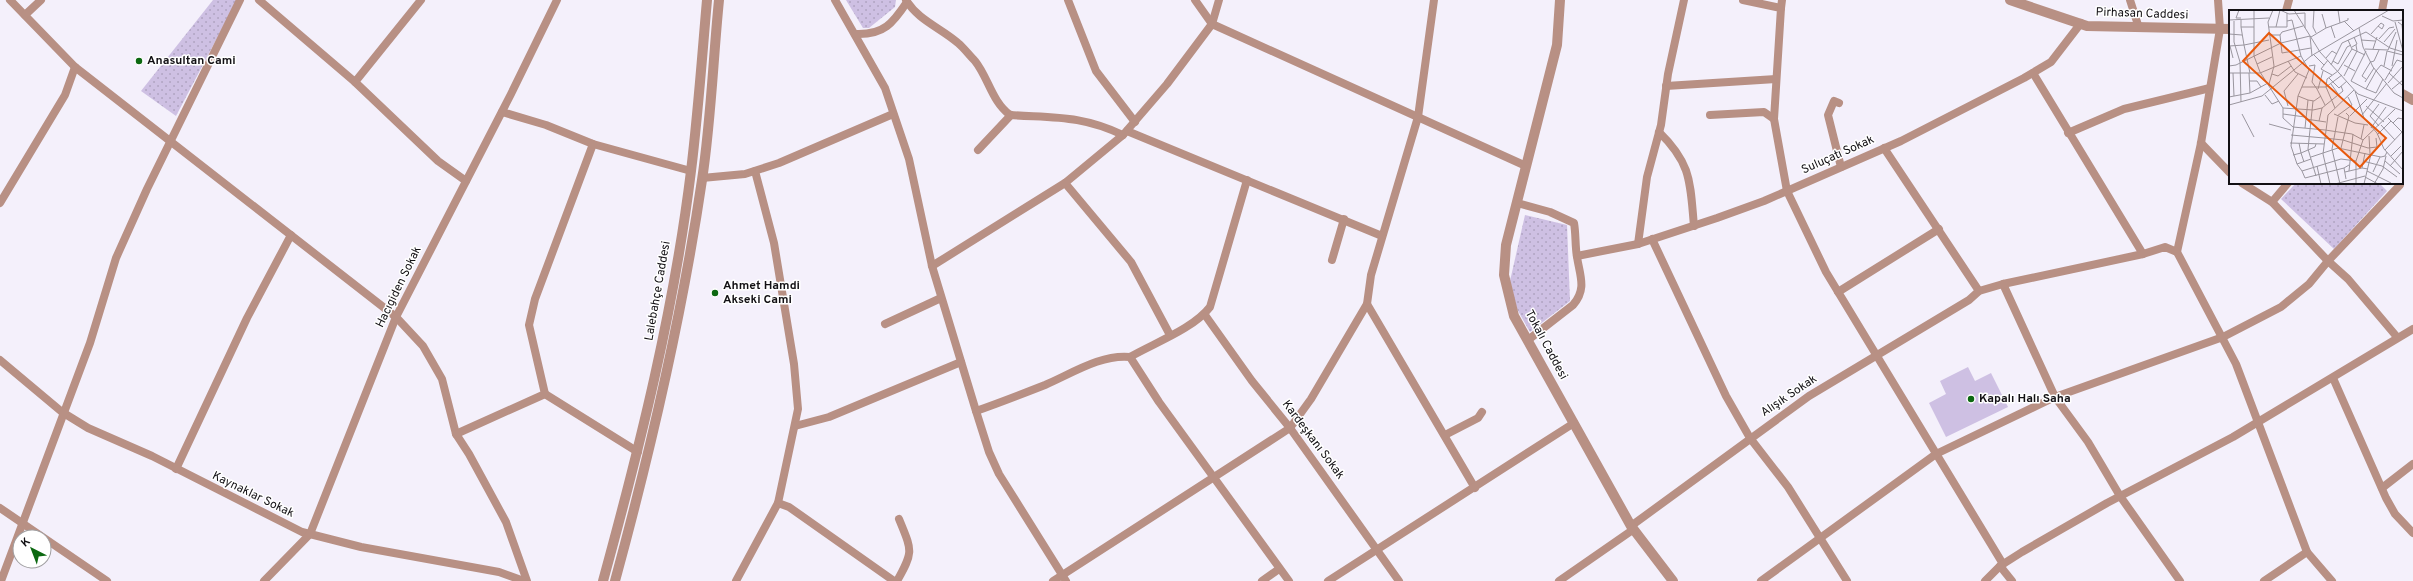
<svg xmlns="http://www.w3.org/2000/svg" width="2413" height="581" font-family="Overpass,sans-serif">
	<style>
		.grass { fill: #cec0e3 }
		.park { fill: url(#park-dots) }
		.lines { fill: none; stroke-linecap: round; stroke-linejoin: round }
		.minor { stroke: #b89084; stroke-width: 8 }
		.tertiary { stroke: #b89084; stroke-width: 10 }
		.poi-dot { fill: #0c6811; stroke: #fff; stroke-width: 1.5 }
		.labels { text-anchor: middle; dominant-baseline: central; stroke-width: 3; stroke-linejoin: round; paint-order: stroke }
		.street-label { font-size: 12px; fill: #121014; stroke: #fff }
		.poi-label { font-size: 12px; font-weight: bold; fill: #121014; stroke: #fff; text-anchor: start }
		.inset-road { fill: none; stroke: #9a969f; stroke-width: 1 }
		.view { fill: #e8590c; fill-opacity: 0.15; stroke: #e8590c; stroke-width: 2 }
		.inset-edge { fill: none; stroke: #121014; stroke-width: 2 }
	</style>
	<defs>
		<pattern id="park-dots" width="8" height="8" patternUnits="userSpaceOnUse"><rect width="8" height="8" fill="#cec0e3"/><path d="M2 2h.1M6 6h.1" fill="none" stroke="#b0a4c2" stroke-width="1.8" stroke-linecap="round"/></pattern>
	</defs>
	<rect width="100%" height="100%" fill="#f4f0fb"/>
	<path class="grass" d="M1968,367L1975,381L1991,373L2008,407L1946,437L1929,403L1946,394L1940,381Z"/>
	<g class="park">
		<path d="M213,0H237L176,116L141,91Z"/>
		<path d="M846,0H896L895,7L869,28H863Z"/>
		<path d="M2296,183H2379L2387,191L2334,249L2281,199Z"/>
		<path d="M1525,215L1567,225L1570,301L1530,332L1517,309L1510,281Z"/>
	</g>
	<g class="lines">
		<g class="minor">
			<path d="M10,0L75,67L396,317L423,346L442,379L456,434L469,454L506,522L527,581"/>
			<path d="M259,0L355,82L421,0"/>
			<path d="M835,0L885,88L909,159L932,266L976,411"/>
			<path d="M906,0C918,20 941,28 958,43C964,48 969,55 975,61C988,77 992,102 1010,115C1054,118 1081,115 1123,135"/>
			<path d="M1068,0L1096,71L1135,122"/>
			<path d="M1195,0L1212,24L1526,166"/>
			<path d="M1434,0L1418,117L1371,275L1367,304L1475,488"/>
			<path d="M1743,0L1781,8L1774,119"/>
			<path d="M2130,0L2139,28"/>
			<path d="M1781,8L1782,0"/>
			<path d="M2286,11L2289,0"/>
			<path d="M2382,11L2384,0"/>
			<path d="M25,15L41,0"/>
			<path d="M856,34C884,35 893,23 907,2"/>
			<path d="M2033,73L2143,254"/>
			<path d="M355,82L438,161L466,181"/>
			<path d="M1666,86L1776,79"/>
			<path d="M1839,103L1834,101L1828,115L1841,167"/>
			<path d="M502,112L546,125L593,144L691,171"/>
			<path d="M1710,115L1764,112L1774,119L1787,191L1826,272L2003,564"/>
			<path d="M1127,131L1382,236"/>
			<path d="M1659,132C1692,164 1690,183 1694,226"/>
			<path d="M2068,133L2124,109L2210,88"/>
			<path d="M2201,143L2230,173"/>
			<path d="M1884,148L1979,291"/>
			<path d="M978,150L1011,115"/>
			<path d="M755,171L774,243L794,364L798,409L778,503L789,507L894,581"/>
			<path d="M702,178L745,174L779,163L893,114"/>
			<path d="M1065,183L1131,262L1170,335"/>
			<path d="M2242,183L2272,202L2328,261L2348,279L2397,337"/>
			<path d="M2272,202L2288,183"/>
			<path d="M0,203L65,95L75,67"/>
			<path d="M1517,203L1550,212L1574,223C1576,234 1575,246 1577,257C1580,276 1587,289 1573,305L1528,340"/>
			<path d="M1652,239L1726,396L1750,438L1788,487L1847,581"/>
			<path d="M1638,244L1647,177L1661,125L1668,74L1684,0"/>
			<path d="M2177,252L2201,143L2220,29L2218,0"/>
			<path d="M1577,256L1638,244L1717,218L1764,201L1901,141L2024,78L2051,62L2081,23"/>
			<path d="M1332,260L1344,219"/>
			<path d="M932,266L1065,183L1123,135L1167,84L1212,24L1219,0"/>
			<path d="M2003,284L2055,397L2088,442L2120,496L2180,581"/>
			<path d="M1838,292L1939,229"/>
			<path d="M1205,315L1252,381L1290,428L1399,581"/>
			<path d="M885,324L941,298"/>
			<path d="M1130,357C1154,343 1193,329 1210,307L1247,180"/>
			<path d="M0,360L62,412L88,428L152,456L302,532L361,547L499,572L524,581"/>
			<path d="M2333,378L2386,498L2395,514L2413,533"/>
			<path d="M545,394L638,452"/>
			<path d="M795,426L829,417L961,362"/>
			<path d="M456,434L545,394L529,325L535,299L593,144"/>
			<path d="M1445,435L1478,418L1482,412"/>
			<path d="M176,469L247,318L291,235"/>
			<path d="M2382,488L2413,464"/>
			<path d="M0,508L107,581"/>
			<path d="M1631,526L1809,396L1969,300L1979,291L2003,284L2143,254L2165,247L2177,252L2236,364L2307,552L2332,581"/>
			<path d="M2000,566L2012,581"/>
			<path d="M1,581L90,343L116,258L147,189L240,0"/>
			<path d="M264,581L310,534L396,317L511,94L557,0"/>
			<path d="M736,581L778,503"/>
			<path d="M897,581C914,551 912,551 899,519"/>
			<path d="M1053,581L1290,428L1311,399L1367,304"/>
			<path d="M1066,581L999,474L989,452L976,411C999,403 1022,394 1045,385C1071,374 1101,354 1130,357L1159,402L1289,581"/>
			<path d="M1262,581L1279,569"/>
			<path d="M1328,581L1574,423"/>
			<path d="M1559,581L1634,529"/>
			<path d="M1761,581L1936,454L2055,397L2223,337L2281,307L2309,284L2328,261L2400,185L2399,183"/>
			<path d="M1985,581L2000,566L2022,552L2107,503L2233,437L2413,329"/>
			<path d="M2264,581L2307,552"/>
		</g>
		<g class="tertiary">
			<path d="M1560,0L1557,45L1506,245L1504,275L1514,316L1631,526L1673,581"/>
			<path d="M2010,0L2087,26L2230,29"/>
			<path d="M2402,94L2413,100"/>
			<path d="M603,581C640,446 674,310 691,171C698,114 702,57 707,0"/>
			<path d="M615,581C651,449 682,316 702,180C711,121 713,60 719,0"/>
		</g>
	</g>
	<g class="poi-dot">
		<circle cx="139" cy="61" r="4"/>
		<circle cx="715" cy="293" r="4"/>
		<circle cx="1971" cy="399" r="4"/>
	</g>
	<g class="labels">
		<g class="street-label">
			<text transform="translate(2142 14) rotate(2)">Pirhasan Caddesi</text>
			<text transform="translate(1838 155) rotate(-24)">Suluçatı Sokak</text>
			<text transform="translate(399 287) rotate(-64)">Hacıgiden Sokak</text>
			<text transform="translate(658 291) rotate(-80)">Lalebahçe Caddesi</text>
			<text transform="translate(1546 345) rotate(62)">Tokalı Caddesi</text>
			<text transform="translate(1789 396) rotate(-34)">Alışık Sokak</text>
			<text transform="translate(1313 440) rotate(53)">Kardeşkanı Sokak</text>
			<text transform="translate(253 495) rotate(26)">Kaynaklar Sokak</text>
		</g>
		<g class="poi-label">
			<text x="147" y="61">Anasultan Cami</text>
			<text x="723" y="286">Ahmet Hamdi<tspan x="723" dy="14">Akseki Cami</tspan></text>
			<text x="1979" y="399">Kapalı Halı Saha</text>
		</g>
	</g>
	<g transform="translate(2229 10)">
		<rect width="174" height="174" fill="#f4f0fb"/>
		<path class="inset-road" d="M10,0L7,8H12M25,0V46L31,62L54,98V108L64,117L96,120M51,0L60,4L76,3V18M65,0L91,42L129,84L174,101M85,0L84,17L87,23M109,0L111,13M93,4L97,18M153,6L164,11L174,10M0,10L40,8M12,10V17H25M5,11V32L11,52L12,92M58,11L63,10L72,46M115,11L125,21M166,12L174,41M169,12L173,15L174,24M102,16L106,28M12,17L15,35L40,30M40,17H47L51,0M47,17H58V3M130,18L134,37L144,57L165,83L174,88M0,24L13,25M142,24L152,13L155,15L153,19L149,16M40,25H51L53,22L74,16M51,25L53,43L82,38M82,27L97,18L119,10V8M150,29L160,18L165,17M119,30L123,39L136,45M132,30L146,31M155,32L166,19M0,36L15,35L21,63M1,36L4,48M123,37L128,34L125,27M136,39L159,40L167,22M144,39L148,27M158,41L174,45M85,45L95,55M97,48L103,41L108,44M99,50L92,59L103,65M59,51L66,62M104,51L109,54L118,37L122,35M142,52L145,51L150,40M28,54L43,47M102,55L113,33L137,22L161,38L174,42M115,55L126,61M0,56L7,55L52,33L81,26L83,46M80,56L86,55L83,72L88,79M155,56L158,41M163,56L168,30M109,61L123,39M147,61L152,55L163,61M66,62L78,68M0,63H31L72,46L80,60L69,86M4,63L5,86M20,63L21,83L39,73M160,63L174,76M43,64L49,66L62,56M115,66L128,41L127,35M100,68L110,78L118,71M137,69L133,66L142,51M156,70L168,50L174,52M20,71H28L32,77M122,71L137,79L147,61M122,71L137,41M136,72L145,58M159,73L174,56M40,74L45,56L39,12L44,0M102,74L110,85M73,77H97L113,65M88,79L96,95M89,79L94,61M137,79L147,83L154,69M163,79L174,70M126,81L135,108L148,123L155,139L174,160M36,85L43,94L50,91M0,87L21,83M79,90L85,91L92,86M84,91L79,139L87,166M0,95L33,86L82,46L160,0M59,96L55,81L69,64M137,96L155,112M54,98L84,100L93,98M106,98L97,77L98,69L109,61M126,101L138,89M13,104L25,127M54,104L76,107M105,104L126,113L139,115M133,105L158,73M108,106L123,95L119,87M121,106L126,101L122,96M109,107L103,139L111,174M159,108L174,123M77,109L97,112M90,111L93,98L114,81L112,76M164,113L169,108L174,109V113M40,114L62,120M152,115L166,130M150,116L141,106L150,94M76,118L79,90L69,86L62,136L68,154L82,149M142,118L157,97M96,120L123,124L134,130L127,151V174M62,125L95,128M148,125L162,111M140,126L141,144M95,128L114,130L139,138L148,137L147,128M132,129L135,115M134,130L166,99M61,133L95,134M70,133L72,143L86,137L87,134M112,138L120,106L117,103M156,140L174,121M64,145L72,143L75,152M162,146L172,136M82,147L109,138L152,147L156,146L158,142M134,151L153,156L168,167M156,151L171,164M68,154L73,161L112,149L127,151M88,156L92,174M161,156L174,141M133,158L136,143M73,161L76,168L115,158M120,161L124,124M138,161L162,173M116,162L133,158L139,159M144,162L151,147M136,167L149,174M117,169L115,158L120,155M101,174L94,144L99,105L125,80M106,174L136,166M135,174L142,144M145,174L154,159L157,146"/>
		<path class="view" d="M40,23L157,128L131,157L14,51Z"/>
		<rect width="174" height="174" class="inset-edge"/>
	</g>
	<g transform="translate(32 549) rotate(318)"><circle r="19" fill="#ffffff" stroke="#a09fa1"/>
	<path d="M0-3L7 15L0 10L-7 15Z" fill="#0c6811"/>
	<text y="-6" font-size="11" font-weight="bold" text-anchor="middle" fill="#121014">K</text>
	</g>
</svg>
